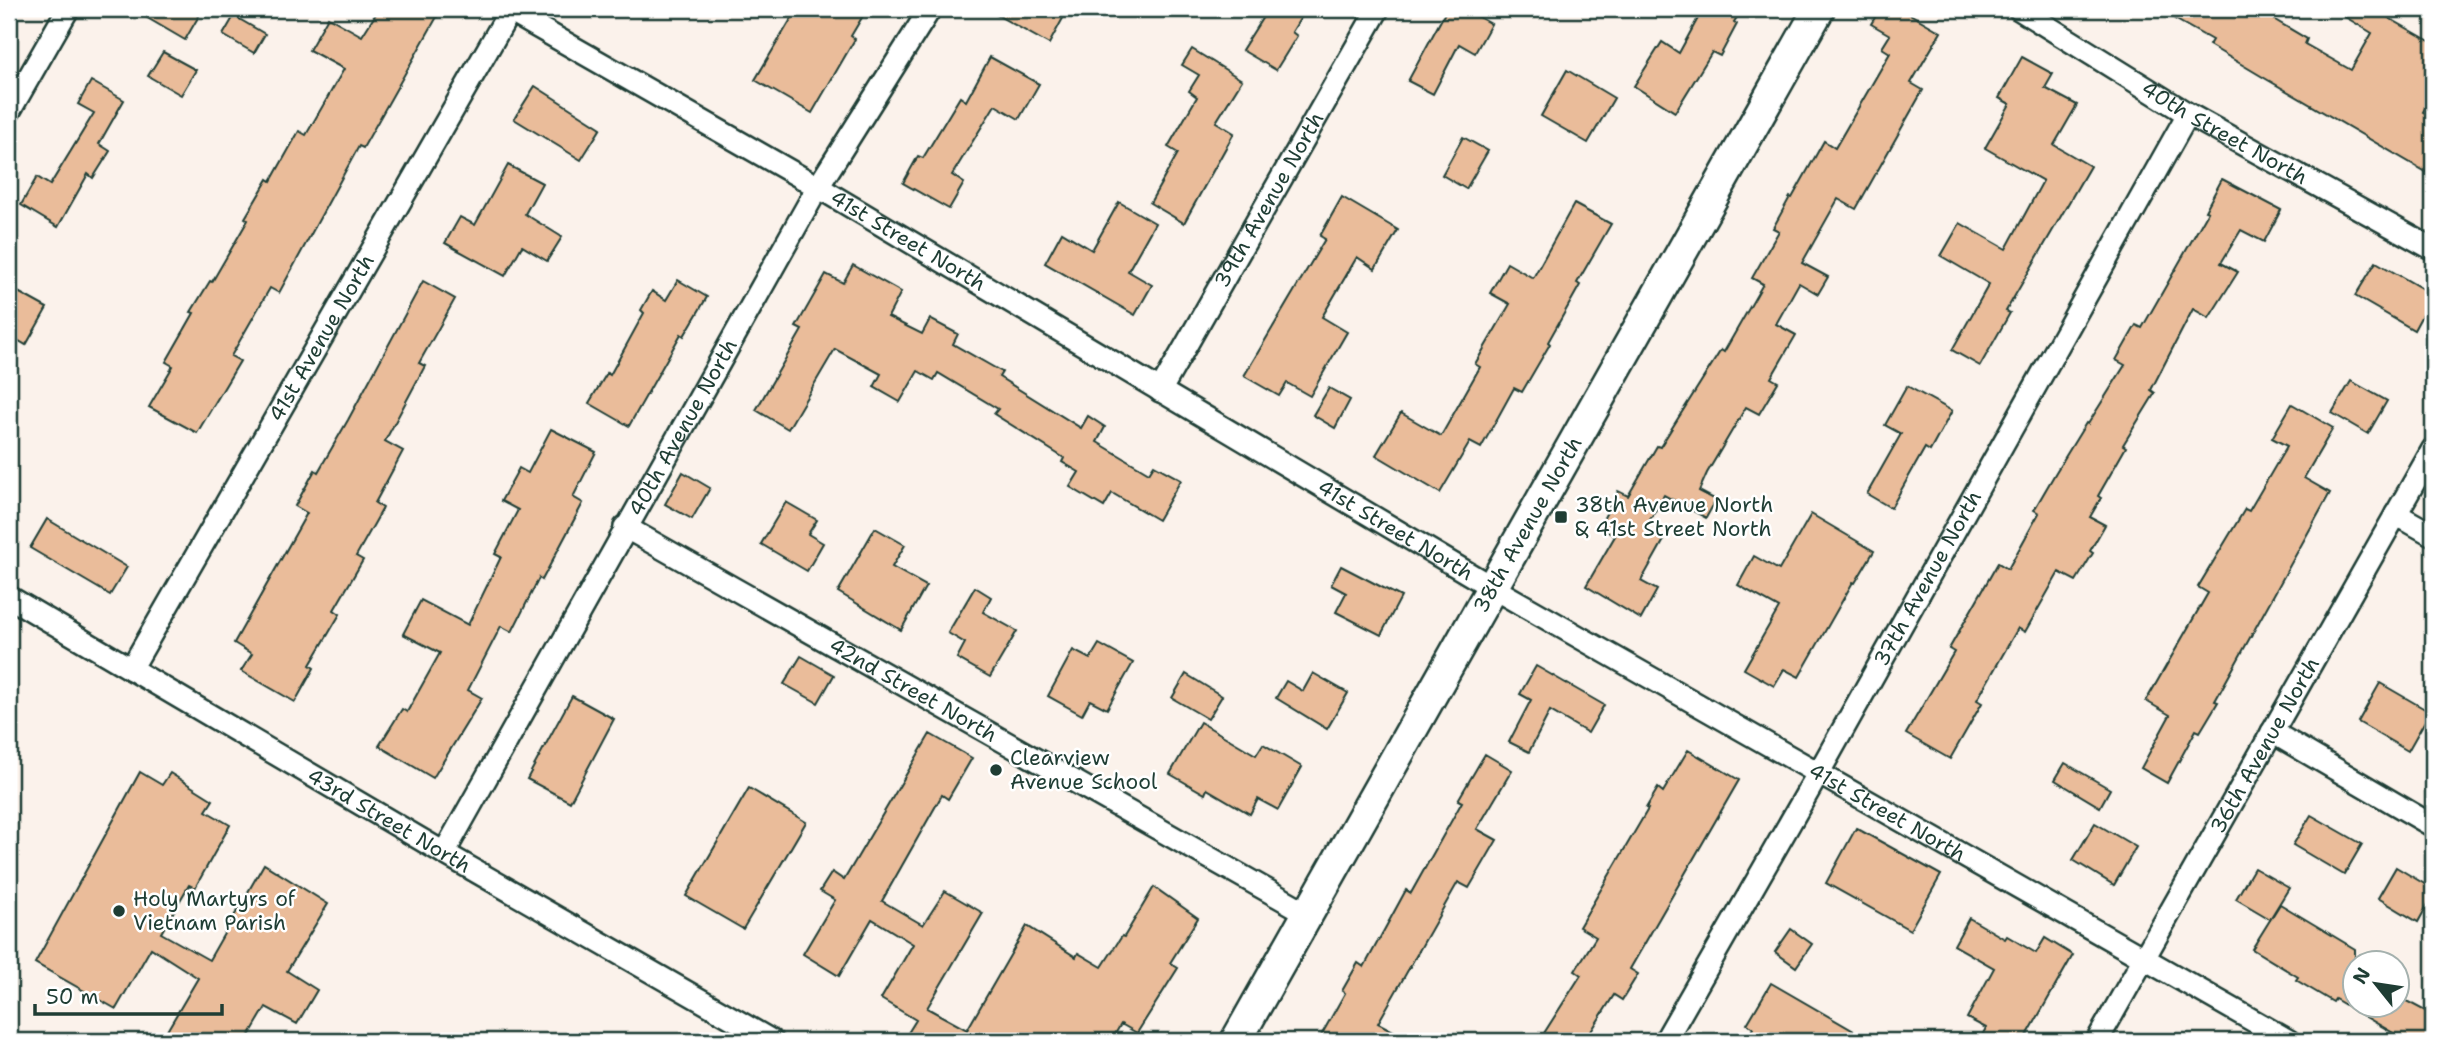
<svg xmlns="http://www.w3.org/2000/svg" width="2442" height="1050" font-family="'Shantell Sans',sans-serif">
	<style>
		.building { fill: #eabc9a; stroke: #1f3d34; stroke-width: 2 }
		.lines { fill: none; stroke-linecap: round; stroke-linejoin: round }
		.street-casing { stroke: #1f3d34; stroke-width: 26 }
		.secondary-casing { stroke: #1f3d34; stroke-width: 35 }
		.street { stroke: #fff; stroke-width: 21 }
		.secondary { stroke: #fff; stroke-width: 30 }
		.poi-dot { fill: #1f3d34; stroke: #fff; stroke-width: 2.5 }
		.labels { text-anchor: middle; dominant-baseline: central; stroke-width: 5; stroke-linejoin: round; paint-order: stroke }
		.street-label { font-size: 21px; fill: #1f3d34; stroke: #fff }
		.poi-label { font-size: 21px; fill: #1f3d34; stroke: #fff; text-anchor: start }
	</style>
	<rect width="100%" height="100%" fill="#fbf2eb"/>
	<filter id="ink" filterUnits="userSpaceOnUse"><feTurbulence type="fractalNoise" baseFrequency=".0143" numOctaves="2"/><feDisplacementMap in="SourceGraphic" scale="14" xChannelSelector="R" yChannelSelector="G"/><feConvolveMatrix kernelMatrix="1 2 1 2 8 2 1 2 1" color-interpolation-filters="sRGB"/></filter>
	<g filter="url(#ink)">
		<g class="building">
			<path d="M132,9H203L185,40Z"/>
			<path d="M379,9H427L438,15L363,148L359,146L279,293L270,288L231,356L240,361L197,433L149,407L173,366L166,362L194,313L191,312L210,281L212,282L248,220L245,218L268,179L271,181L299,131L306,135L344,69L309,50L328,17L362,36Z"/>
			<path d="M797,9H867L851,36L855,39L812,113L755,80Z"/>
			<path d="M986,9H1068L1049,44Z"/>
			<path d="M1268,9H1306L1292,32L1297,36L1276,70L1242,50Z"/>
			<path d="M1447,9H1464L1491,24L1475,53L1459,44L1433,94L1408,81Z"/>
			<path d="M1703,9H1742L1734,22L1737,24L1720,56L1712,52L1675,112L1634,86L1662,42L1679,53Z"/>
			<path d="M1880,9H1901L1941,32L1911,83L1923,90L1856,209L1838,199L1802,263L1828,277L1818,294L1799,283L1776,324L1796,335L1771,378L1778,382L1759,414L1746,407L1707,473L1699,491L1716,500L1706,518L1664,495L1645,529L1664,540L1641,581L1657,590L1641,619L1586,586L1615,536L1599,527L1618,491L1628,496L1657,446L1660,447L1721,350L1724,352L1763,284L1752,278L1779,231L1773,228L1790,197L1792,198L1824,141L1835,148L1890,53L1882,48L1890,35L1871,24Z"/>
			<path d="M2157,9H2281L2275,20L2307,39L2305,44L2351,70L2372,33L2332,9H2373L2433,43V94L2423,112L2433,118V176L2261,76L2209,45L2212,40Z"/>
			<path d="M234,16L265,34L254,53L223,35Z"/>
			<path d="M1192,49L1242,80L1216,122L1234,133L1184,223L1150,203L1178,153L1168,147L1197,97L1189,91L1199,75L1182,65Z"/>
			<path d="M163,52L196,70L181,95L148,76Z"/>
			<path d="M990,57L1039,84L1019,119L995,105L952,175L964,183L949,209L903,183L918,156L923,158L960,97L966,101Z"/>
			<path d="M2022,57L2053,74L2045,88L2077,105L2054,145L2090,166L2006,311L2010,313L1980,366L1952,350L1989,284L1941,256L1960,223L2006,249L2043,181L1985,148L2010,104L1999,98Z"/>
			<path d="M1567,70L1614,98L1588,143L1541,116Z"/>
			<path d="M91,81L124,100L99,144L110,151L93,178L88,174L58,227L21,205L37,177L50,185L94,113L78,104Z"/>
			<path d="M535,86L601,128L581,160L514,119Z"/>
			<path d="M1463,137L1488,151L1466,189L1442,175Z"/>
			<path d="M508,165L542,183L525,214L562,237L547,261L522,246L505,276L445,243L460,217L475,225Z"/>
			<path d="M2222,179L2281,210L2264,242L2241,230L2221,263L2238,272L2209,318L2193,309L2151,390L2155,393L2123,445L2126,447L2098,496L2101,498L2090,517L2105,525L2090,551L2093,553L2076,581L2059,572L2025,632L2018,628L1977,700L1982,703L1950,759L1906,734L1954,652L1949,649L1998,563L2008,569L2039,513L2034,510L2056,472L2086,423L2088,424L2125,365L2116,360L2136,325L2142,328L2208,212L2205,211Z"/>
			<path d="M1342,197L1398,230L1375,269L1357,257L1322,317L1347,332L1310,396L1287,383L1279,396L1244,376L1325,239L1320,236Z"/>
			<path d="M1119,202L1155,223L1128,271L1152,285L1135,315L1045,263L1062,232L1092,250Z"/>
			<path d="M1574,204L1611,224L1577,283L1580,285L1548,342L1550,344L1522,392L1514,388L1481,448L1470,442L1440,493L1376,455L1401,413L1441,436L1480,367L1475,364L1510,304L1490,293L1507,263L1533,278Z"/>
			<path d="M2376,262L2433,295L2414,330L2355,296Z"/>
			<path d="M853,265L901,292L888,317L922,334L930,319L958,334L953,344L1002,372L999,377L1081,428L1088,416L1105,427L1097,442L1149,473L1154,465L1181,480L1158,520L1112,493L1104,507L1070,487L1079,472L1062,462L1064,458L994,414L998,409L938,373L934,380L918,371L900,402L874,387L881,374L835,349L788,429L756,410L802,330L796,327L826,274L843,283Z"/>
			<path d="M678,280L707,297L684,336L681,334L629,426L589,403L607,373L610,375L644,313L641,310L652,291L666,300Z"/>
			<path d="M423,281L455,299L419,363L425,366L385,441L403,451L375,503L383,508L356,556L363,560L334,610L340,614L310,665L314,668L295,702L241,671L252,654L234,643L307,513L295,506L315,470L318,472L348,420Z"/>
			<path d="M9,287L47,308L26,345L9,335Z"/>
			<path d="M2351,381L2387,401L2368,434L2332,413Z"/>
			<path d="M1907,386L1952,411L1930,451L1925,448L1891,508L1867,494L1901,434L1885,425Z"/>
			<path d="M1329,388L1350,400L1335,428L1313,415Z"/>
			<path d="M2292,404L2333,428L2304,478L2330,493L2215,701L2218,702L2200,732L2196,730L2167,783L2141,768L2170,715L2146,701L2208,593L2198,587L2245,509L2249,511L2287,446L2272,438Z"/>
			<path d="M551,429L596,452L573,497L583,503L542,580L539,578L512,632L501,626L468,690L482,698L433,778L379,746L402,709L407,712L440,653L403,634L421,600L468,625L501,557L495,554L518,510L501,501L519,468L528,473Z"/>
			<path d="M683,472L710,488L692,519L665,504Z"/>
			<path d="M786,502L817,520L808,534L823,543L807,571L761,544Z"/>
			<path d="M1811,514L1874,551L1855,583L1853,582L1799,677L1784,669L1774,686L1744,669L1779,608L1738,585L1754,556L1779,570Z"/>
			<path d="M47,519L127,567L110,595L30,548Z"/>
			<path d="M875,528L905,545L892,567L926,586L901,630L838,592Z"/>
			<path d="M1341,566L1401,597L1381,635L1336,612L1346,593L1331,585Z"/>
			<path d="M975,587L991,597L983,612L1017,631L990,677L957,658L965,643L948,633Z"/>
			<path d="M1099,644L1133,663L1107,709L1090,700L1082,715L1048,696L1073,650L1090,659Z"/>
			<path d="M801,656L834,675L818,703L784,684Z"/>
			<path d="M1536,666L1604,705L1588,733L1550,711L1529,752L1509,742L1531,700L1520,694Z"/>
			<path d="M1313,673L1348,693L1327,729L1276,698L1286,681L1303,691Z"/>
			<path d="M1186,674L1222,696L1208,719L1172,698Z"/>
			<path d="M2380,683L2430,712L2408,751L2358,722Z"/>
			<path d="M572,696L614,719L570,802L527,779Z"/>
			<path d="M1200,722L1256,755L1263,744L1302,767L1278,810L1258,799L1250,814L1207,789L1205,794L1170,774Z"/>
			<path d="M930,734L972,758L948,799L942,795L882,901L923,925L945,891L983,913L927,1008L967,1030L1027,926L1076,957L1078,953L1102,967L1122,936L1124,937L1154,887L1198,918L1170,963L1178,968L1137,1033L1121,1024L1111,1041H903L916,1020L881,999L913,944L872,919L839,976L803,954L835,900L820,891L832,872L844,880Z"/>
			<path d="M1688,750L1739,780L1630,969L1638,974L1622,1000L1614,995L1585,1041H1539L1581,975L1575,971L1596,937L1579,927L1648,809L1646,808L1658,788L1663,792Z"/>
			<path d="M1485,754L1512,770L1477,829L1497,840L1469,888L1458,882L1378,1023L1412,1041H1318L1345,993L1342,991L1358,963L1364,967L1406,890L1411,893L1462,802L1458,800Z"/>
			<path d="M2065,763L2110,789L2100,807L2055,780Z"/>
			<path d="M140,772L162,785L170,773L213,800L206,811L230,825L195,888L189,885L161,933L209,960L264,864L328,904L287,971L317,990L297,1024L266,1007L246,1041H161L198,978L151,948L116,1009L35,963Z"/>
			<path d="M749,788L806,822L743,929L686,896Z"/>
			<path d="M2311,815L2362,844L2344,875L2293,845Z"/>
			<path d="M2095,823L2136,847L2114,885L2073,860Z"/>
			<path d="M1856,828L1941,875L1910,930L1826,883Z"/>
			<path d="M2396,867L2433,889V895L2418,922L2378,898Z"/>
			<path d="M2254,868L2289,888L2270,919L2236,899Z"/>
			<path d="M2280,904L2355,949V1004H2397V996L2433,1015V1041H2407L2335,999L2333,1002L2296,980L2298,977L2252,949Z"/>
			<path d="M1969,918L2005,939L2007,936L2036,953L2045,938L2073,955L2024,1041H1979L1986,1028L1967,1018L1994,968L1954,945Z"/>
			<path d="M1791,929L1812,944L1796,967L1775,952Z"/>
			<path d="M1771,983L1871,1041H1746L1753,1028L1747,1024Z"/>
		</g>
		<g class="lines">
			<defs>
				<g id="street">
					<path id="s1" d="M506,9L818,187L1493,588L2289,1041"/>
					<path id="s2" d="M2019,9L2188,114L2433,249"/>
					<path d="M9,112L68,9"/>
					<path id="s3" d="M1160,391L1378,9"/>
					<path d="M2396,514L2433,535"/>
					<path id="s4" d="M625,527L1309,914"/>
					<path id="s5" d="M9,597L444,853L772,1041"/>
					<path id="s6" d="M131,669L511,9"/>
					<path d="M2272,732L2433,826"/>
					<path id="s7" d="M444,853L818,187L930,9"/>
					<path id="s8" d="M1665,1041L1818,774L2188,114"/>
					<path id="s9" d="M2097,1041L2433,449"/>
				</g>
				<g id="secondary">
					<path id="s10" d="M1236,1041L1819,9"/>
				</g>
			</defs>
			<use href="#street" class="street-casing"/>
			<use href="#secondary" class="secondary-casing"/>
			<use href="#street" class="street"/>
			<use href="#secondary" class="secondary"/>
		</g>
	</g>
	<g class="poi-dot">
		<rect x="1554" y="510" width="14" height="14" rx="3.5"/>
		<circle cx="996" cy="770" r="7"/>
		<circle cx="119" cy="911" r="7"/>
	</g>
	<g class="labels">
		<g class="street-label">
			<text stroke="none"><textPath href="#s2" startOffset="240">40th Street North</textPath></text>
			<text stroke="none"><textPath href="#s3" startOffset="220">39th Avenue North</textPath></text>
			<text stroke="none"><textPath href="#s1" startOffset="464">41st Street North</textPath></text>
			<text stroke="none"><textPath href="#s6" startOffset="382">41st Avenue North</textPath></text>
			<text stroke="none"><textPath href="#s7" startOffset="488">40th Avenue North</textPath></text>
			<text stroke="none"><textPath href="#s10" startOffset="593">38th Avenue North</textPath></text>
			<text stroke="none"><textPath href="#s1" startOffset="1031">41st Street North</textPath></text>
			<text stroke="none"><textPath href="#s8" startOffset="532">37th Avenue North</textPath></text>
			<text stroke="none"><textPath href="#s4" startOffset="331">42nd Street North</textPath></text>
			<text stroke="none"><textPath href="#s9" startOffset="340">36th Avenue North</textPath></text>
			<text stroke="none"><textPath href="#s1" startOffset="1598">41st Street North</textPath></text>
			<text stroke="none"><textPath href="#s5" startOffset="441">43rd Street North</textPath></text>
		</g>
		<g class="poi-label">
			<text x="1575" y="505">38th Avenue North<tspan x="1575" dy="24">&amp; 41st Street North</tspan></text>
			<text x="1010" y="758">Clearview<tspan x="1010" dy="24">Avenue School</tspan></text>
			<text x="133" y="899">Holy Martyrs of<tspan x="133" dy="24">Vietnam Parish</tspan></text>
		</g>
	</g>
	<rect width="2442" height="1050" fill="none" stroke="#fff" stroke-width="35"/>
	<rect x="18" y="18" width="2407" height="1015" fill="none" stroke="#1f3d34" stroke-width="2.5" filter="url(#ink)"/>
	<g transform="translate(2376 984) rotate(300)"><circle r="33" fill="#ffffff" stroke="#a5b1ae" stroke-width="2"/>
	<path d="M0-5L12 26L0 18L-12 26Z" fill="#1f3d34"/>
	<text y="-10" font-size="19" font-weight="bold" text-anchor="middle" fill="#1f3d34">N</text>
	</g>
	<path d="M35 1004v10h187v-10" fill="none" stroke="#1f3d34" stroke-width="3.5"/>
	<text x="46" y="1004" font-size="21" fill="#1f3d34" stroke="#ffffff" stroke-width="5" paint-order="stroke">50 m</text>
</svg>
